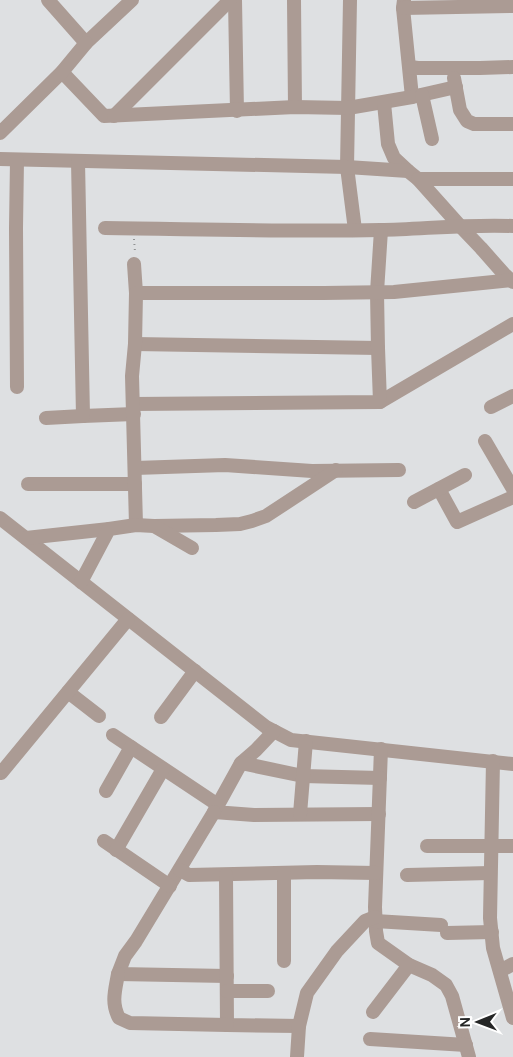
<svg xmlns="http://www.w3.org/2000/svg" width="513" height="1057" font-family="'DM Sans',sans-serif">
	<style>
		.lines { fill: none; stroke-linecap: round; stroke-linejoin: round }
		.path { stroke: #909293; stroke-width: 2; stroke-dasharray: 1 4; stroke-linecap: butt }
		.minor { stroke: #ab9b94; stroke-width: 14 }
	</style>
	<rect width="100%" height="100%" fill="#dee0e2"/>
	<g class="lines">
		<path class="path" d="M134,239L135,252"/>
		<g class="minor">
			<path d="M48,0L86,43L132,0"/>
			<path d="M235,0L237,111"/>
			<path d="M294,0L295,107"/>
			<path d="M350,0L347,167L355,230"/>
			<path d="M404,0L403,8L412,97"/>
			<path d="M403,8L513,6"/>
			<path d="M410,67L418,68H480L513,67"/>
			<path d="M62,72L104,116L295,107L348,108L412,97L456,87"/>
			<path d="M454,78L460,110L467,121L474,124H513"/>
			<path d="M422,95L432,139"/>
			<path d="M384,103L388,144L394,158L408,171"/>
			<path d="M114,116L230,0"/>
			<path d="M0,133L62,72L86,43"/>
			<path d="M0,159L347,167L408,171L418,179L460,226L481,248L504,274L513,282"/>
			<path d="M17,160L16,228L17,387"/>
			<path d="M78,161L83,416L134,414"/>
			<path d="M418,179H513"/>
			<path d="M105,228C196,229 288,232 380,230C424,229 468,224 513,226"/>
			<path d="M134,264L136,293"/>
			<path d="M135,344L378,348"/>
			<path d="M380,402L513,324"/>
			<path d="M133,404L380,402L378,348L377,292L381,230"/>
			<path d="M491,407L513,396"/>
			<path d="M46,418L83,416"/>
			<path d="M485,441L513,489"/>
			<path d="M135,468L225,465L312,471L399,470"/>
			<path d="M28,484H135"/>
			<path d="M439,489L457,522L513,497"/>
			<path d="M414,502L465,475"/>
			<path d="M0,518L266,727L291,740L513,764"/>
			<path d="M136,525L132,376L135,344L136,293H324L394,292L513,280"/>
			<path d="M154,526L216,525L240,524L252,521L266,516L336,470"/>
			<path d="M26,538L109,529"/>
			<path d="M81,582L109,529L136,525L154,526L192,548"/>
			<path d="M68,692L99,716"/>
			<path d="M161,717L195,671"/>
			<path d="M274,731L256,750L241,763L214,812L254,815L379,814"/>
			<path d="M113,735L218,805"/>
			<path d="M381,749L375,907L376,931L378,943L409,965L432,975L446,985L452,996L469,1057"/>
			<path d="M493,761L490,918L493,948L513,1018"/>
			<path d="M241,763L303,776L380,778"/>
			<path d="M1,773L128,619"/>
			<path d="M106,791L131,747"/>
			<path d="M214,812L136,941L125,956L118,974L227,976"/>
			<path d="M300,814L306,741"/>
			<path d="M104,841L170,886"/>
			<path d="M427,846H513"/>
			<path d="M116,850L163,769"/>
			<path d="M180,870L189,875L317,872L376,873"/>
			<path d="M284,873V961"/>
			<path d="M226,875L227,1025L299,1026"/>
			<path d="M407,875L490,873"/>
			<path d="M375,921L441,925"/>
			<path d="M447,933L492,932"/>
			<path d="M500,971L513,964"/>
			<path d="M118,974C115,991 111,1003 119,1018L130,1023L227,1025"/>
			<path d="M227,991H268"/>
			<path d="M373,1012L409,965"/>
			<path d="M370,1039L466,1045"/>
			<path d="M297,1057L299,1026L307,993L337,951L365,921L375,917"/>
		</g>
	</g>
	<g transform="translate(478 1022) rotate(269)" stroke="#ffffff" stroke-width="4" paint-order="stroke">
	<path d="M0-4L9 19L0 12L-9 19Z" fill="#252626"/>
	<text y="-8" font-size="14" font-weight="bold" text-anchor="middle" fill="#252626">N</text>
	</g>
</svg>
